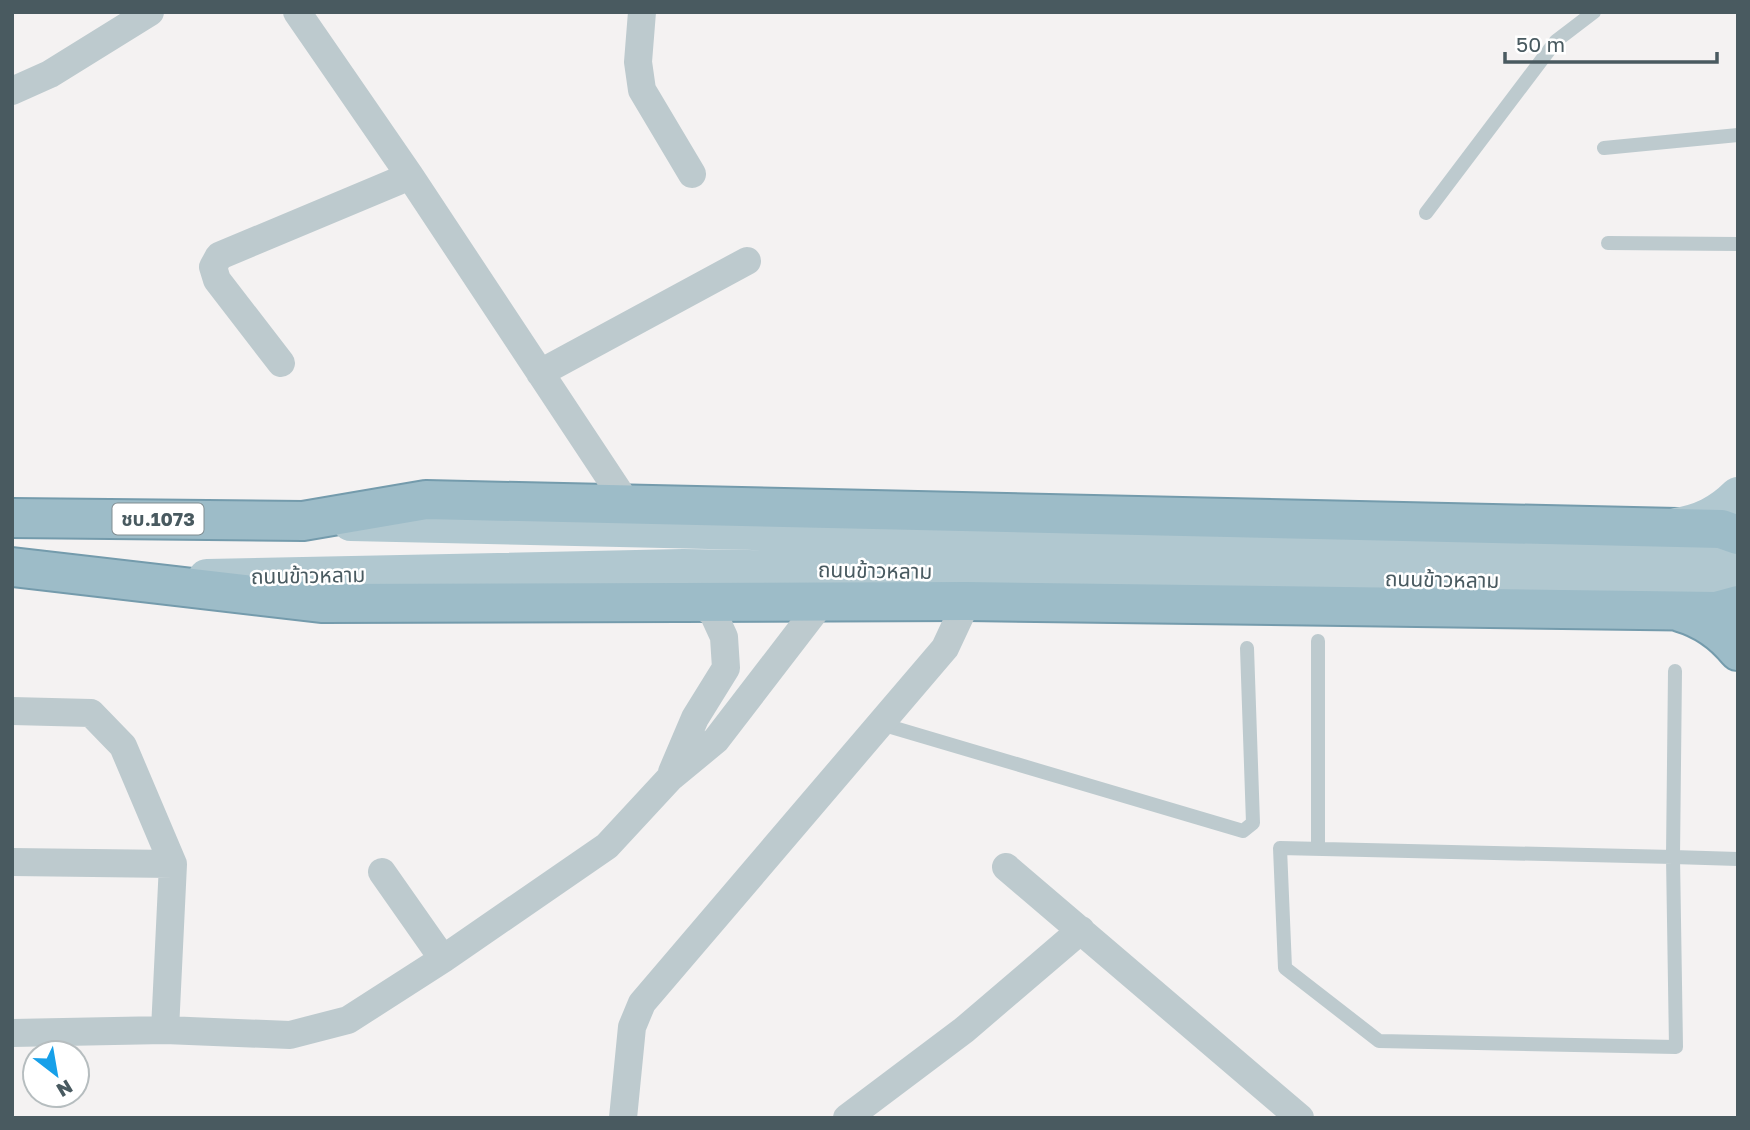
<svg xmlns="http://www.w3.org/2000/svg" width="1750" height="1130" viewBox="0 0 1750 1130" font-family="'Golos Text','Noto Sans Thai',sans-serif">
<rect width="100%" height="100%" fill="#f4f2f2"/>
<g fill="none" stroke-linecap="round" stroke-linejoin="round">
<g stroke="#749bac" stroke-width="42">
<path id="trunk" d="M12 518 303 521 426 500 1721 529 1738 535
M12 567 321 603 967 601 1716 611 1738 605
M1680 612C1704 619 1722 631 1738 651"/>
</g>
<path stroke="#bdcace" stroke-width="14" d="M1604 148 1738 135
M1426 213 1556 41 1594 12
M1608 243 1738 244
M1675 671 1673 857 1676 1047 1379 1041 1285 968 1280 848 1673 857 1738 859
M881 724 1243 831 1253 823 1247 648
M1318 849V641"/>
<path stroke="#bdcace" stroke-width="28" d="M297 12 410 176 629 507
M642 12 638 62 642 90 692 174
M12 91 50 74 150 12
M281 363 217 280 213 267 219 256 410 176
M540 373 747 261
M12 711 91 713 123 746 173 864 165 1030
M672 772 695 718 726 668 724 637 713 613 699 603
M12 862 173 864
M1006 867 1300 1118
M382 872 443 959
M12 1033 165 1030 290 1035 348 1020 443 959 607 846 670 778 716 740 822 602
M623 1118 632 1027 642 1003 945 648 967 601
M847 1118 964 1030 1081 930"/>
<path stroke="#b1c8d0" stroke-width="38" d="M351 522 1738 553
M1676 527C1701 523 1720 514 1738 496
M207 578 683 568 1738 585"/>
<use href="#trunk" stroke="#9dbcc8" stroke-width="38"/>
</g>
<g text-anchor="middle" stroke-width="5" stroke-linejoin="round" paint-order="stroke">
<rect fill="#fff" stroke="#808c90" stroke-width="2" x="112.5" y="503.5" width="91" height="31" rx="5"/>
<g font-size="19" font-weight="bold" fill="#495a60">
<text x="158" y="526">ชบ.1073</text>
</g>
<g font-size="21" fill="#495a60" stroke="#fff">
<text transform="translate(875 571) rotate(1)" y="7">ถนนข้าวหลาม</text>
<text transform="translate(308 576) rotate(-1)" y="7">ถนนข้าวหลาม</text>
<text transform="translate(1442 580) rotate(1)" y="7">ถนนข้าวหลาม</text>
</g>
</g>
<rect width="1750" height="1130" fill="none" stroke="#495a60" stroke-width="28"/>
<g transform="translate(56 1074) rotate(149)"><circle r="33" fill="#ffffff" stroke="#b6bdbf" stroke-width="2"/>
<path d="M0-5L12 26L0 18L-12 26Z" fill="#17a0e9"/>
<text y="-10" font-size="19" font-weight="bold" text-anchor="middle" fill="#495a60">N</text>
</g>
<path d="M1505 52v10h212v-10" fill="none" stroke="#495a60" stroke-width="3.5"/>
<text x="1516" y="52" font-size="21" fill="#495a60" stroke="#ffffff" stroke-width="5" paint-order="stroke">50 m</text>
</svg>
